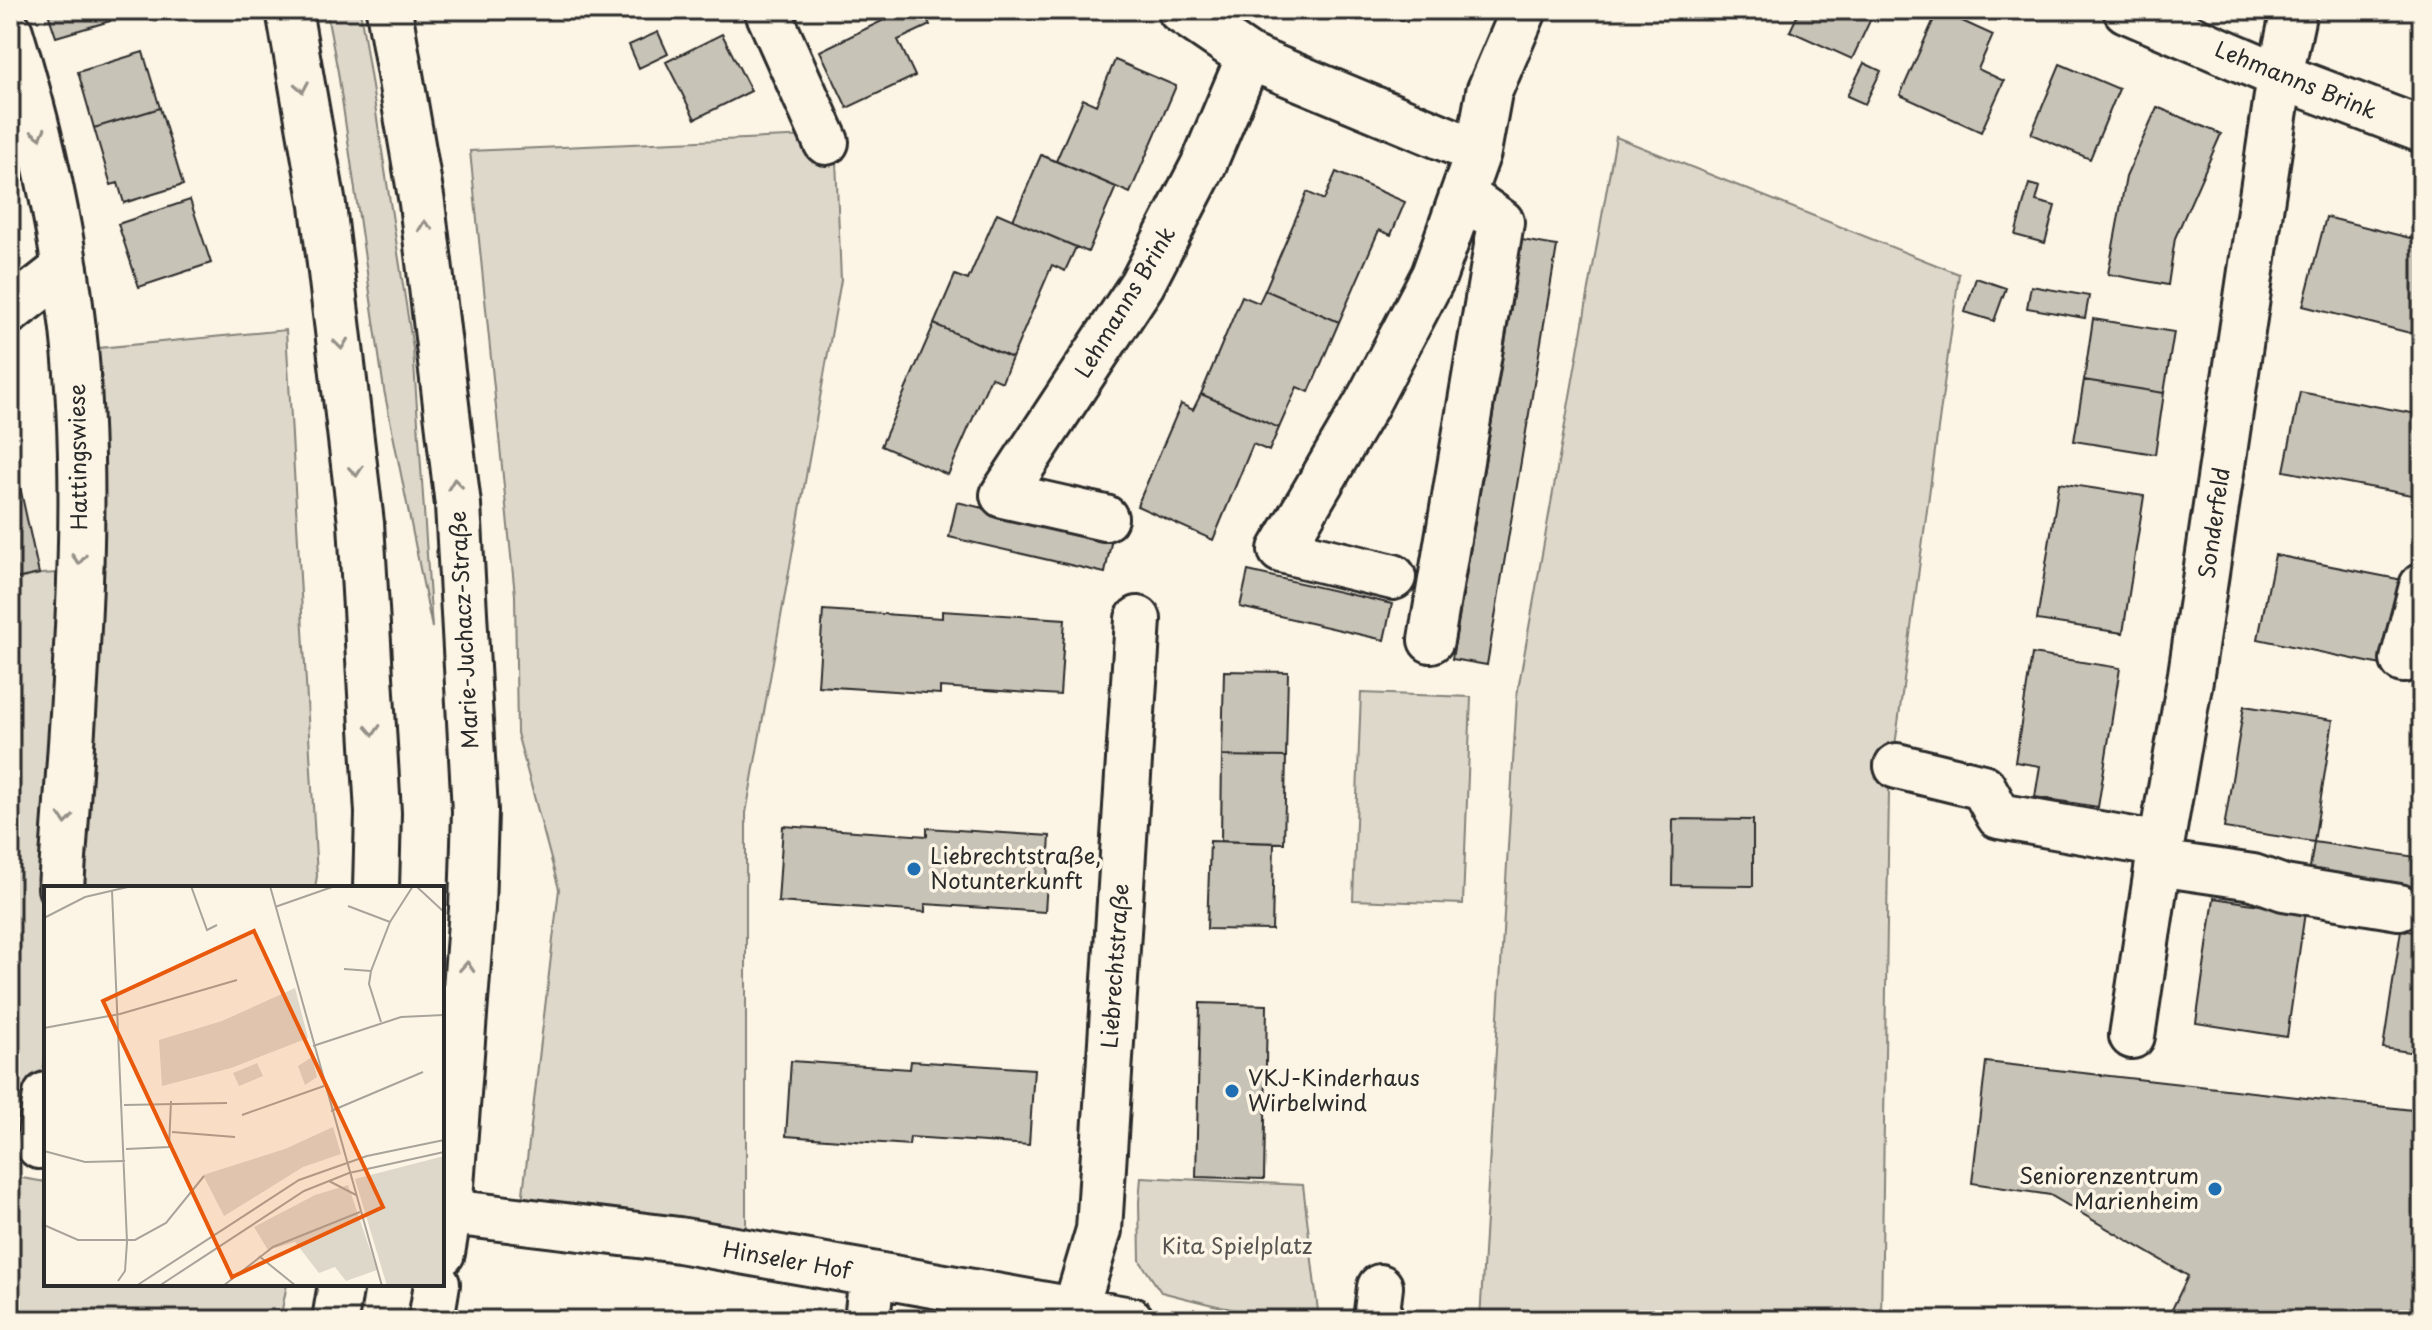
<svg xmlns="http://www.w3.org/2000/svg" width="2432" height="1330" viewBox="0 0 2432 1330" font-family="'Playpen Sans',sans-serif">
<rect width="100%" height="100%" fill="#fcf5e5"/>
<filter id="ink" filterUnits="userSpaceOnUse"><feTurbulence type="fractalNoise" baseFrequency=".0125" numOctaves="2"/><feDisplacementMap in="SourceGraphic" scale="16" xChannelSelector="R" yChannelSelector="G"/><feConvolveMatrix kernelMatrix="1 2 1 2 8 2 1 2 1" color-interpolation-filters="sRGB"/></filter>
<g filter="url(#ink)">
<path fill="#ded8ca" stroke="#84827a" stroke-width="2" d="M326 10H360L413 349 432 628 384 390 338 72Z
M835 135 841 280 746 813V1236L522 1202 559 889 517 733 515 595 470 151Z
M1616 137 1959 274 1889 790 1881 1320H1480L1517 695Z
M286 330 317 876 315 888H67L78 350Z
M75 572 46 888V1047L36 1133 10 1129V581L41 574Z
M1361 693 1471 697 1463 904 1353 900Z
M10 1176 46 1182V1284H287L280 1320H10Z
M1141 1177 1303 1185 1319 1320C1266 1320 1212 1305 1161 1292L1140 1261 1139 1202Z"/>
<path fill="#c8c3b7" stroke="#2b2b2b" stroke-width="2" d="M47 10H106L110 21 56 37Z
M879 10H923L930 25 898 40 915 76 847 108 820 51 884 20Z
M1344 10H1371L1367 19Z
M1379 10H1411L1407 22Z
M1800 10H1875L1852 59 1790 31Z
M1938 10 1993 35 1978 69 2004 81 1981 132 1900 95Z
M658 32 668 54 639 68 629 45Z
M722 34 751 91 695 119 666 62Z
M143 52 160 108 94 128 78 72Z
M1115 60 1176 86 1130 193 1056 161 1083 99 1096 105Z
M1864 63 1881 71 1865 104 1847 96Z
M2060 64 2119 89 2090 159 2031 134Z
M2157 107 2221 134 2175 238 2168 285 2108 274 2126 177Z
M160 108 183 185 124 203 118 183 111 185 94 128Z
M1041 155 1116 187 1088 252 1013 220Z
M1336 172 1405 202 1391 235 1379 230 1339 322 1265 290 1307 192 1324 200Z
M2029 184 2040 187 2036 201 2055 206 2045 243 2015 235Z
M190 200 211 263 139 287 118 224Z
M997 213 1076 247 1065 271 1052 265 1012 358 934 324 955 275 968 280Z
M2326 217 2422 241V336L2303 306Z
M1522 240 1557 246 1487 665 1452 659Z
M1976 278 2006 288 1994 321 1965 312Z
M2031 286 2089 296 2085 318 2027 308Z
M1265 290 1339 322 1309 392 1297 387 1279 428 1201 394 1242 296 1259 303Z
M2093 319 2174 332 2164 393 2084 380Z
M934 324 1012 358 1002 382 991 377 948 475 881 446Z
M2084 380 2164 393 2155 454 2074 441Z
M2300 392 2422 415V497L2284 471Z
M1201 394 1279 428 1269 451 1253 444 1213 540 1137 506 1181 404 1193 410Z
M10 441 39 574 10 580Z
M2059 483 2144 496 2123 633 2037 620Z
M957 502 1112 538 1105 573 949 537Z
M2275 555 2408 581 2391 667 2258 639Z
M1248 571 1392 604 1384 640 1240 607Z
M823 610 942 618V611L1065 619 1060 695 940 687V694L818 686Z
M2032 654 2120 668 2098 807 2035 797 2040 766 2015 762Z
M1224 671 1288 672 1286 757 1222 756Z
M2244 706 2333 720 2314 842 2224 828Z
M1222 756 1286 757 1284 843 1221 841Z
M1673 819 1753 820V886L1672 885Z
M2422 821V858L2416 857Z
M783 826 927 836V828L1050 836 1045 912 925 904V912L778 902Z
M1210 841 1274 843 1272 930 1207 929Z
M2314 842 2416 857 2412 889 2309 874Z
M2214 898 2305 912 2287 1037 2196 1023Z
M2401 930 2422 933V1054L2383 1048Z
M1200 1003 1267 1005 1264 1179 1196 1177Z
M791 1061 910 1069 911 1061 1034 1069 1029 1145 910 1137 909 1145 786 1136Z
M1986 1062 2421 1111 2418 1183 2422 1195V1320H2167L2188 1276 2050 1195 1972 1183Z"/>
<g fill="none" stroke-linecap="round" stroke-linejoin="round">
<g stroke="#2b2b2b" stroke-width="50">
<path id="minor" d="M767 10 826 142
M1180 10 1249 57 1478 152
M2126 10 2280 76 2422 130
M10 32C40 129 62 229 73 329 93 510 73 706 61 888
M10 311 65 268
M1105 518 1003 495 1142 284 1203 166 1249 57
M1393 577 1281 550 1366 405 1434 275 1478 152 1489 92 1524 10
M1431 640 1501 222 1463 195
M2403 660 2422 586
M1897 766 1983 787 1999 816 2161 845
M2158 863 2253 877 2284 888 2399 907
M2132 1036 2158 863 2191 674 2280 76 2294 10
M39 1146 46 1095
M442 1211 679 1240 1131 1320
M1075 1310 1099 1230 1138 619
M867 1320 872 1275
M1376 1320 1380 1287"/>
</g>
<g stroke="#2b2b2b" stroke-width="50">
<path id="major" d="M289 10 323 205 361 523 378 813 376 888
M389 10 422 203 458 505 475 811 472 909 449 1212 442 1253
M335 1320 341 1284
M431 1320 437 1284"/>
</g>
<use href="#minor" stroke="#fcf5e5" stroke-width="44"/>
<use href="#major" stroke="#fcf5e5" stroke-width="44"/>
</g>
<defs><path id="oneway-chevron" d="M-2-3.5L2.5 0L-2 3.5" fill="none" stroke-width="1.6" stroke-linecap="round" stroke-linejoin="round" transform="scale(2)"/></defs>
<g stroke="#949088">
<use href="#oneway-chevron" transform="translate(302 87) rotate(80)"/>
<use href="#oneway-chevron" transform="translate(39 134) rotate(76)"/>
<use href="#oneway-chevron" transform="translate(425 226) rotate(-97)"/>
<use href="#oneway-chevron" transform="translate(341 344) rotate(83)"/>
<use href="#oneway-chevron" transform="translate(356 471) rotate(84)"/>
<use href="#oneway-chevron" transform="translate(455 484) rotate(-97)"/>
<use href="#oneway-chevron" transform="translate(79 559) rotate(92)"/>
<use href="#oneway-chevron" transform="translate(373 730) rotate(87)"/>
<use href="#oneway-chevron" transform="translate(66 819) rotate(94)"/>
<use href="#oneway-chevron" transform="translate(467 967) rotate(-86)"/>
</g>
</g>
<g fill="#1f6fb2" stroke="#fcf5e5" stroke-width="3">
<circle cx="914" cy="869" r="8"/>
<circle cx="1232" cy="1091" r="8"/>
<circle cx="2215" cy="1189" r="8"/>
</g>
<g text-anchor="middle" stroke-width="7" stroke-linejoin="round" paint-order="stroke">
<g font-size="22" fill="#2b2b2b" stroke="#fcf5e5">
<text transform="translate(2296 80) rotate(22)" y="8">Lehmanns Brink</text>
<text transform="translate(1125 302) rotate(-59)" y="8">Lehmanns Brink</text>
<text transform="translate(78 457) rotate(-91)" y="8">Hattingswiese</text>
<text transform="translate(2214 523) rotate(-82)" y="8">Sonderfeld</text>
<text transform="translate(464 630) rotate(-93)" y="8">Marie-Juchacz-Straße</text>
<text transform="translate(1115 966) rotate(-86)" y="8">Liebrechtstraße</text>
<text transform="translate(787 1260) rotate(10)" y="8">Hinseler Hof</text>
</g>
<g font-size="22" fill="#2b2b2b" stroke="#fcf5e5" text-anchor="start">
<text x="930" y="864">Liebrechtstraße,<tspan x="930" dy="25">Notunterkunft</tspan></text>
<text x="1248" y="1086">VKJ-Kinderhaus<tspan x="1248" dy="25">Wirbelwind</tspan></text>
<text x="2199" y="1184" text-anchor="end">Seniorenzentrum<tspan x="2199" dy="25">Marienheim</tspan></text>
</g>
<g font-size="22" fill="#585653" stroke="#fcf5e5">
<text x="1237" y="1254">Kita Spielplatz</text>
</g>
</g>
<g transform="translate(44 886)">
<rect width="400" height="400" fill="#fcf5e5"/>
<path d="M251 102 264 152 187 182 118 200 115 154 178 135ZM268 171 273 191 261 199 254 180ZM213 177 219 190 195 200 189 187ZM289 241 297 268 259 281 180 330 159 289 241 263ZM400 270V400H343L311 293ZM304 299 333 384 302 395 291 381 275 387 251 356 224 364 210 341 271 309Z" fill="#ded8ca"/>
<path fill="none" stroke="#a8a49b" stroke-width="2" d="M147 0 163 44 173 39M226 0 338 400M372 0 400 26M68 5 83 356 81 385 74 395M304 20 346 36M231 21 291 0M0 32 41 11 88 0M300 83 327 85M337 136 325 98 327 85 346 36 369 0M0 142 76 128 193 94M269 160 357 131 400 129M80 219 183 217M287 225 379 186M198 229 280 200M128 246 191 251M82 263 125 261 127 215M0 265 41 276 81 275M285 295 312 309M0 339 34 354H91L122 337 160 290M215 370 252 400M92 400 255 294 323 270 400 254M115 400 260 305 305 287 400 266M179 400 229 361 316 326"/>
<path fill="#e8590c" fill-opacity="0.15" stroke="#e8590c" stroke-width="4" d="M210 45 339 321 188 391 59 115Z"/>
<rect width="400" height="400" fill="none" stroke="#2b2b2b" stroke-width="4"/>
</g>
<rect width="2432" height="1330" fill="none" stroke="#fcf5e5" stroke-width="40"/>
<rect x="20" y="20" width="2392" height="1290" fill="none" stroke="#2b2b2b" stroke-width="3" filter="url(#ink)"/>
</svg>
